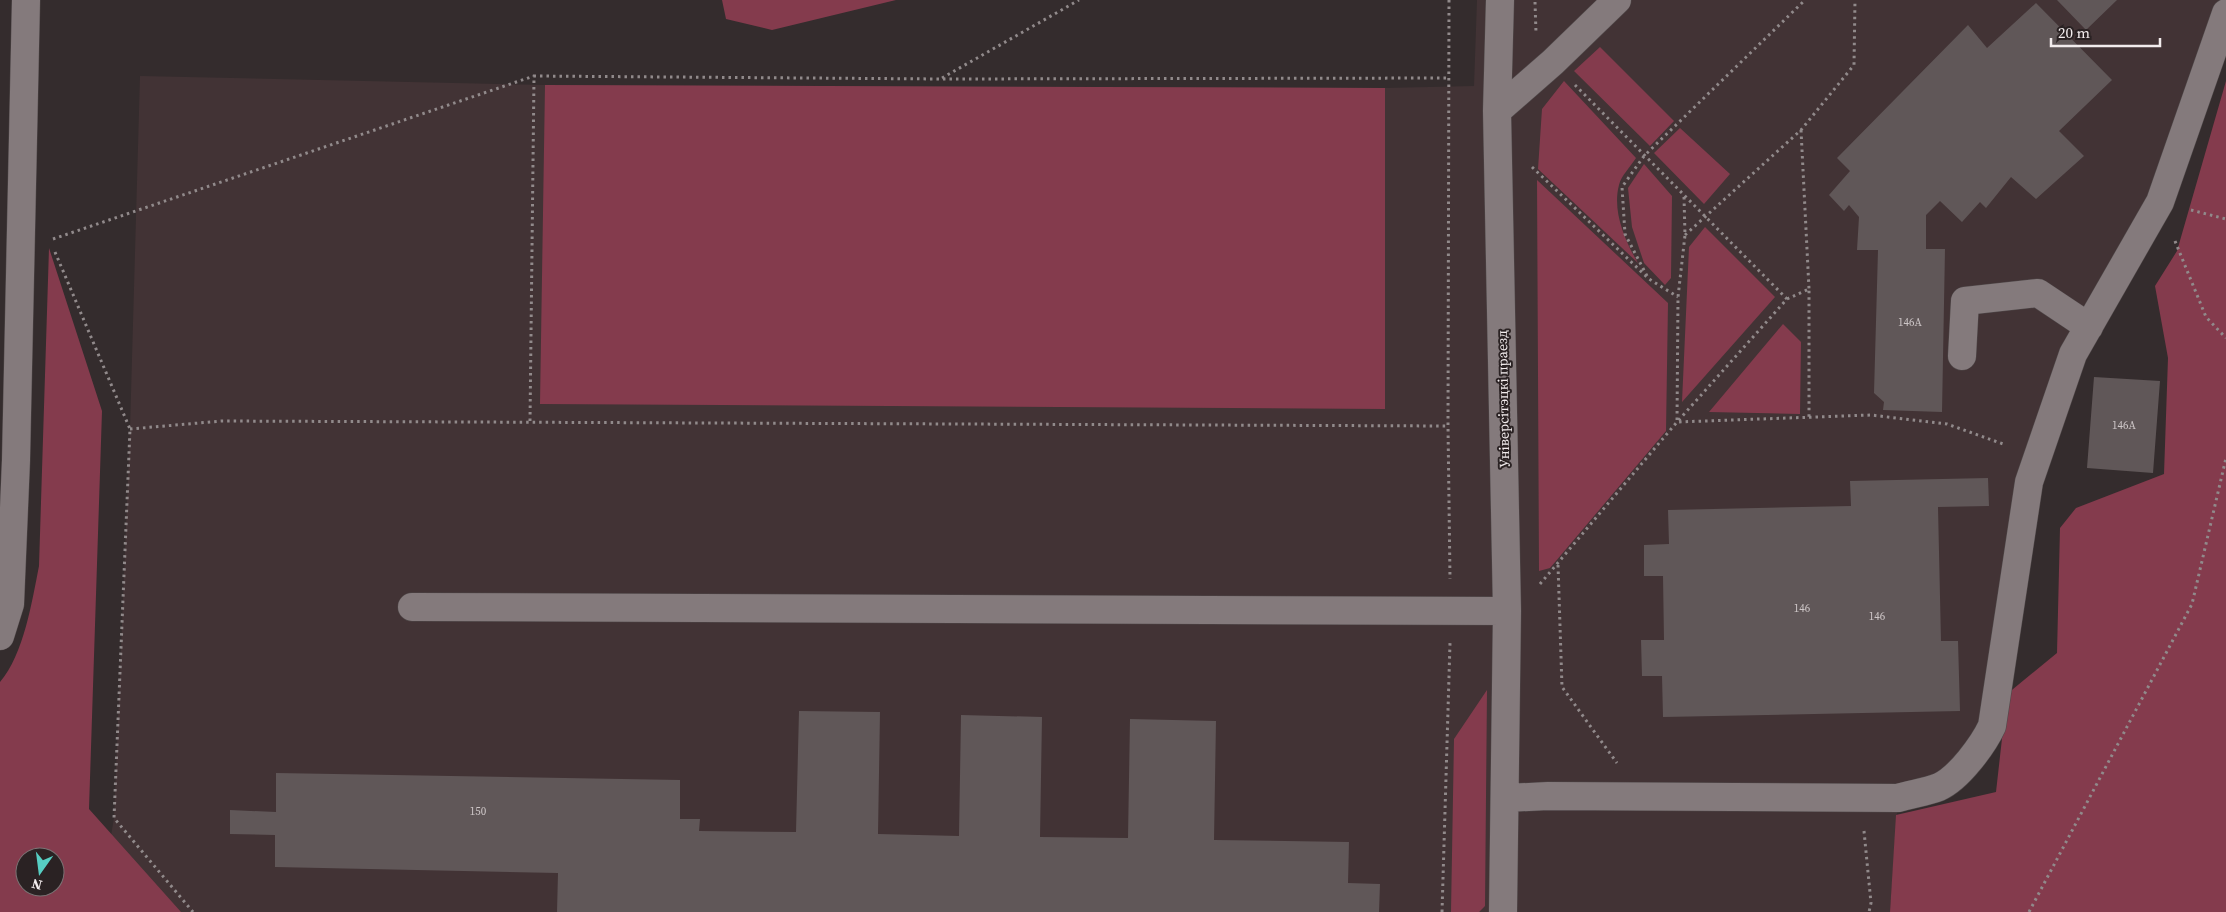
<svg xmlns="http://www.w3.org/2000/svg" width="2226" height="912" viewBox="0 0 2226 912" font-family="'Source Serif 4',serif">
<rect width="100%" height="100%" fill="#342c2d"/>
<path fill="#423335" d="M1477 0H2226L2160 202 2089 327 2029 482 1992 726 1940 787 1898 798 1890 912H98L114 818 130 429 140 76 545 85 1385 88 1474 86Z"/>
<path fill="#843b4d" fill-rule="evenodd" d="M722 0H896L772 30 726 19Z
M1600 47 1674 121 1650 146 1574 71Z
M1564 81 1636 158C1631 166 1621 176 1619 185 1612 211 1625 241 1638 263L1538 169 1542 109Z
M2226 81V912H1890L1896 815 1996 792 2007 694 2057 653 2060 528 2076 508 2164 474 2168 358 2155 286 2177 251Z
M545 85 1385 88V409L540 404Z
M1680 128 1730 174 1704 204 1654 153Z
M1644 164 1672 196 1671 278 1665 285 1644 263 1632 227 1628 188Z
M1537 180 1668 303 1666 431 1550 568 1539 571Z
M1705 227 1775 297 1682 402 1689 247Z
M49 248 102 411 89 809 181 912H0V682C24 654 32 601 39 566ZM25 857H55V887H25Z
M1783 324 1801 342 1800 414 1709 412Z
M1487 690 1485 906 1479 912H1451L1454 739Z"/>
<path fill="#605758" d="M2057 0H2117L2086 30Z
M2036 3 2112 80 2059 131 2084 156 2036 199 2011 177 1986 208 1980 202 1962 222 1940 201 1926 215V249H1945L1942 412 1883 410 1884 402 1874 393 1878 250H1857L1859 217 1849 205 1844 211 1829 195 1850 171 1837 158 1968 25 1987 48Z
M2094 377 2160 381 2153 473 2087 468Z
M1988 478 1989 506 1938 507 1941 641H1958L1960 711 1663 717 1662 676H1642L1641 640H1664L1663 576H1644V545L1669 544 1668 510 1851 506 1850 481Z
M799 711 880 712 878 834 959 836 961 715 1042 717 1040 837 1128 838 1130 719 1216 721 1214 840 1349 842 1348 883 1380 884 1379 912H557L558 873 275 867V835L230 834V810L276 812V773L680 780V819H700L699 831 796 832Z"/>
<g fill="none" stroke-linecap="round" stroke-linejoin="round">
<g stroke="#4f4849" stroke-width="29">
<path id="minor" d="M1500 0 1497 111 1507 611 1503 912
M1497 111 1553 62 1617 0
M1962 356 1965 301 2038 293 2089 327
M412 607 1507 611
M0 636 10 604 16 460 26 0
M1506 798 1548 796 1898 798C1911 794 1927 792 1939 787 1959 778 1983 745 1992 726L2029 482 2073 354 2160 202 2226 13"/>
</g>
<path stroke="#918a8b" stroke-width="3" stroke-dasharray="2.5 4" stroke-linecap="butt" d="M1449 0 1448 426 1450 579
M1535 2 1536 33
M942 78 1079 0
M1801 130 1809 289
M1532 167 1649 279 1678 297
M1684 197 1685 235 1678 297 1677 422 1871 415 1947 424 2006 445
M2191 210 2226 219
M1685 235 1801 130 1854 65 1855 0
M53 239 534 76
M2175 241 2206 317 2226 338
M55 252 130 429 114 818 193 912
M1647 276 1625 234 1622 187 1644 156 1805 0
M1787 299 1809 289V417
M530 421 534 76 941 79 1450 78
M130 429 222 421 1448 426
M1558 565 1562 687 1617 763
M1540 584 1677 422 1787 299 1575 85
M1864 831 1871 903 1869 912
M1442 912 1450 643
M2029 912 2192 604 2226 458"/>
<use href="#minor" stroke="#847a7c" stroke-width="28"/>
</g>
<g text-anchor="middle" stroke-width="4" stroke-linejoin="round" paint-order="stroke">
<g font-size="11" fill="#cec7c8">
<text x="1910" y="326">146А</text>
<text x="2124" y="429">146А</text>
<text x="1802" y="612">146</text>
<text x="1877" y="620">146</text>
<text x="478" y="815">150</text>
</g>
<g font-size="14" fill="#f2eced" stroke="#2a2223">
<text transform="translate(1503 399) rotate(-91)" y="5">Універсітэцкі праезд</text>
</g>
</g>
<g transform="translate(40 872) rotate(194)"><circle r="24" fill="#2a2223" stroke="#7a7374"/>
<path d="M0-4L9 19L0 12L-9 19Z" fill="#56cec3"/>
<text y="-8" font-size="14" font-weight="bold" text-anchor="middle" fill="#f2eced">N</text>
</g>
<path d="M2051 38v8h109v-8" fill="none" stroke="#f2eced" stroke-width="2.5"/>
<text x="2058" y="38" font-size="15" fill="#f2eced" stroke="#2a2223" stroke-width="4" paint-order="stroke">20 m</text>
</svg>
